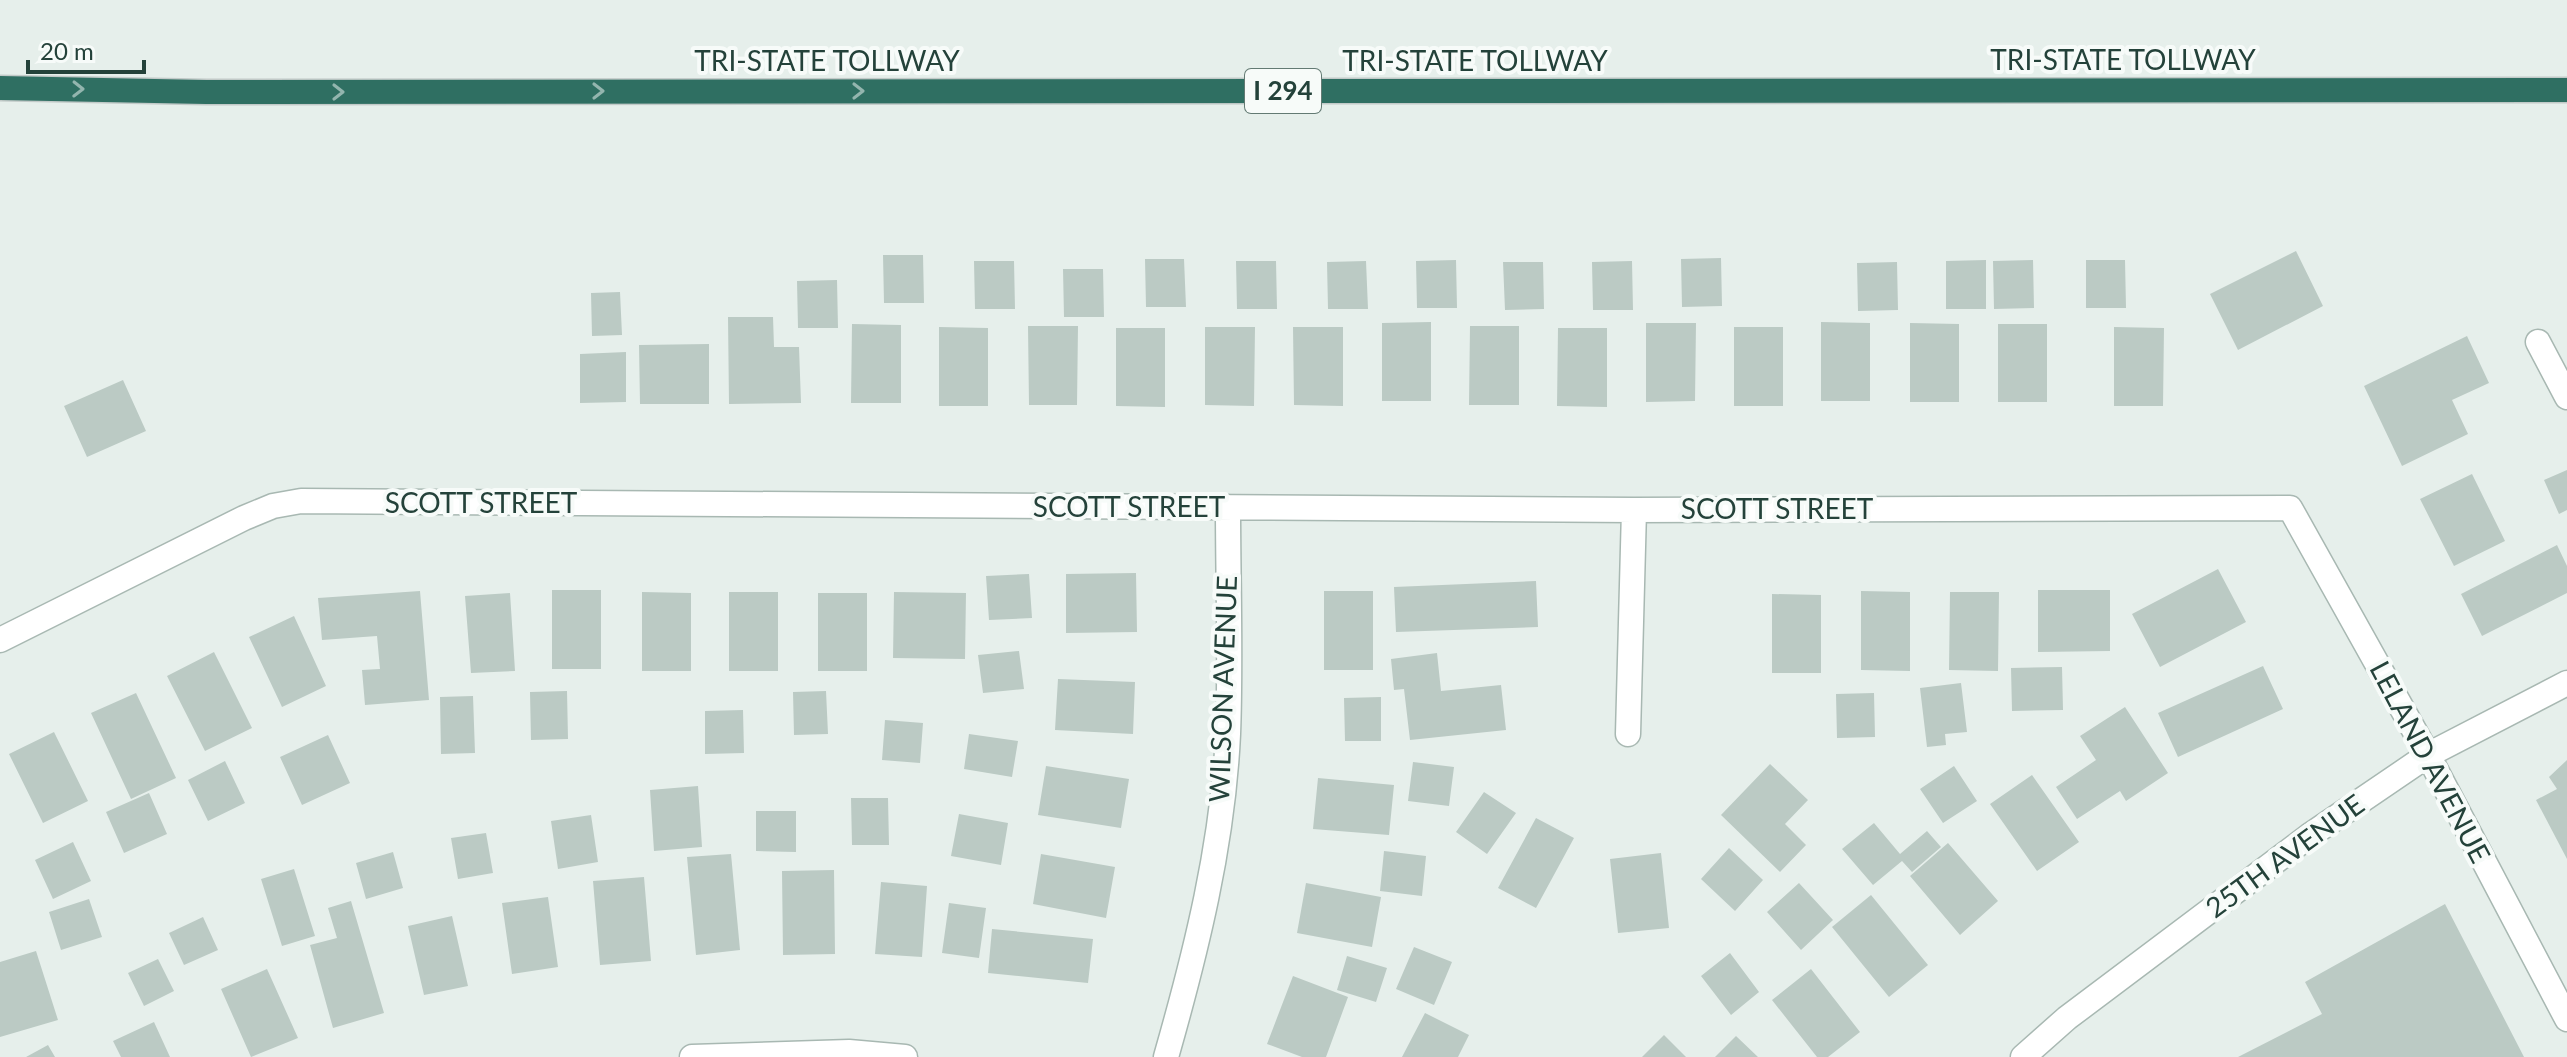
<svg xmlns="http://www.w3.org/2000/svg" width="2567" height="1057" viewBox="0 0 2567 1057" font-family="Lato,sans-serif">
<rect width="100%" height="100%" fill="#e6efeb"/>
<path fill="#bbcac4" d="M2296 251 2323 306 2238 350 2210 294Z
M883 255H923L924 303H884Z
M1721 258 1722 306 1682 307 1681 259Z
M1145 259H1184L1186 307H1146Z
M1456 260 1457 308H1417L1416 261Z
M1986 260V309H1946V261Z
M2033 260 2034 308 1994 309 1993 261Z
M2086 260H2125L2126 308H2086Z
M974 261H1014L1015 309H975Z
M1236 261H1276L1277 309H1237Z
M1366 261 1368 309H1328L1327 262Z
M1632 261 1633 310H1593L1592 262Z
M1503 262H1543L1544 309 1505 310Z
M1897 262 1898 310 1858 311 1857 263Z
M1063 269H1103L1104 317H1064Z
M837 280 838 328H798L797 281Z
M620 292 622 335 592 336 591 293Z
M728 317H773L774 347H799L801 403 729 404Z
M1431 322V401H1382V323Z
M1821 322 1870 323V401H1821Z
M1646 323H1696L1695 401 1646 402Z
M1910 323 1959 324V402H1910Z
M852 324 901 325V403H851Z
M1998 324H2047V402H1998Z
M1028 326H1078L1077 405H1029Z
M1470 326H1519V405H1469Z
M939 327 988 328V406H939Z
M1205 327H1255L1254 406 1205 405Z
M1293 327H1343V406L1294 405Z
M1734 327H1783V406H1734Z
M2114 327 2164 328 2163 406H2114Z
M1116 328H1165V407L1116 406Z
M1558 328H1607V407L1557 406Z
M2467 336 2489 383 2452 400 2468 434 2402 466 2364 386Z
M709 344V404H640L639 345Z
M626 352V402L580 403V354Z
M123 380 146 431 87 457 64 406Z
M2567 470V510L2559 514 2544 480Z
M2472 474 2505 541 2454 566 2420 499Z
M2557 545 2567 566V593L2482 636 2461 594Z
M2218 569 2246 622 2160 667 2132 614Z
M1136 573 1137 632 1066 633V574Z
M1029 574 1032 618 989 620 986 576Z
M1536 581 1538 627 1396 632 1394 587Z
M552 590H601V669H552Z
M2038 590H2110V651L2038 652Z
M420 591 429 700 365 705 362 670 380 669 377 636 322 640 318 598Z
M1324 591H1373V670H1324Z
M1861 591 1910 592V671L1861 670Z
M642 592 691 593V671H642Z
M729 592H778V671H729Z
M894 592 966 593 965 659 893 658Z
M1950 592H1999L1998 671 1949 670Z
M510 593 515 671 471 673 465 596Z
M818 593H867V671H818Z
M1772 594 1821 595V673H1772Z
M294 616 326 686 282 707 249 637Z
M1019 651 1024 689 983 693 978 655Z
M214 652 252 728 205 751 167 676Z
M1437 653 1441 691 1501 685 1506 730 1410 740 1404 689 1394 690 1391 659Z
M2263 666 2283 709 2178 757 2158 713Z
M2062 667 2063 710 2012 711 2011 668Z
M1058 679 1135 682 1133 734 1055 730Z
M1961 683 1967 732 1945 734 1946 745 1927 747 1920 688Z
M567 691 568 739 531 740 530 692Z
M826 691 828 734 794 735 793 692Z
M136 693 176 778 131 799 91 713Z
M1874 693 1875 737 1837 738 1836 694Z
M473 696 475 753 441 754 440 697Z
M1381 697V741H1345L1344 698Z
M2125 707 2168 773 2126 801 2120 791 2077 819 2056 787 2096 760 2080 736Z
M743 710 744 753 705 754V711Z
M885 720 923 723 920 763 882 760Z
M54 732 88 801 43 823 9 754Z
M969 734 1018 741 1012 777 964 769Z
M328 735 350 783 302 805 280 757Z
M2567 760V859L2536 800 2557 789 2549 777Z
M225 761 245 803 208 821 188 780Z
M1413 762 1454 767 1449 806 1408 801Z
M1770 764 1808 800 1785 824 1806 845 1780 872 1721 815Z
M1046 766 1129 779 1121 828 1038 815Z
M1954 766 1977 801 1943 823 1920 789Z
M2032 775 2079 842 2037 871 1990 804Z
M1318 778 1394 785 1389 835 1313 829Z
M698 786 702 847 654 851 650 790Z
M1484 792 1516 813 1487 854 1456 832Z
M149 793 167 834 124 853 106 812Z
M851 798H888L889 845H852Z
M756 811H796V852L756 851Z
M959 814 1008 823 1001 865 951 856Z
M591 815 598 862 558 869 551 821Z
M1536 818 1574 838 1536 908 1498 888Z
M1874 823 1900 854 1927 831 1941 847 1912 872 1902 861 1873 885 1842 849Z
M486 833 493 873 458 879 451 838Z
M73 842 91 881 53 899 35 860Z
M1948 843 1998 901 1960 935 1910 876Z
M1729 848 1763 880 1735 911 1701 879Z
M1384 851 1426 856 1422 896 1380 891Z
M393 852 403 888 366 899 356 863Z
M1661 853 1669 928 1618 933 1610 859Z
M731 854 740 950 696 955 687 857Z
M1041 854 1115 867 1106 918 1033 904Z
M294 869 315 936 282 946 261 879Z
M834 870 835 954 783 955 782 871Z
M644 877 651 961 600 965 593 881Z
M881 882 927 886 922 957 875 954Z
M1306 883 1381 897 1372 947 1297 933Z
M1799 883 1833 920 1801 950 1767 912Z
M1871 895 1928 965 1889 997 1832 927Z
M548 897 558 967 512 974 502 903Z
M89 899 102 937 61 950 49 912Z
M351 901 384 1013 333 1028 310 945 337 938 328 908Z
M949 903 986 908 979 958 942 953Z
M2445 904 2524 1057H2238L2322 1014 2305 982Z
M452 916 468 986 424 995 408 926Z
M203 917 218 950 184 965 169 933Z
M992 929 1093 939 1088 983 988 973Z
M1414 947 1452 962 1434 1005 1396 989Z
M36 951 58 1020 0 1037V962Z
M1730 953 1759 992 1731 1015 1701 976Z
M1347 956 1387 968 1376 1002 1337 990Z
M158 959 174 991 144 1006 128 973Z
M267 969 298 1038 251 1057 221 989Z
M1811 969 1860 1032 1828 1057H1817L1772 1000Z
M1293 976 1348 997 1326 1057H1302L1267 1044Z
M1425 1013 1469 1035 1458 1057H1402Z
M154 1022 170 1057H121L113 1041Z
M1664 1035 1686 1057H1642Z
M1736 1036 1758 1057H1715Z
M48 1045 55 1057H26Z"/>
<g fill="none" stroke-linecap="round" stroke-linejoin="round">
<g stroke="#a8b8b2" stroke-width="27">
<path id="minor" d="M2538 342 2567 397
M0 640 244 518 273 506 301 501 1634 510 2290 508 2428 755 2567 1019
M1628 734 1634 510
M692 1057 849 1052 905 1057
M1166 1057C1196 952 1223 844 1228 734 1231 658 1228 583 1228 507
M2023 1057 2067 1018 2309 836 2428 755 2567 683"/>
</g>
<g stroke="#c2cac8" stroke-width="27">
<path id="highway" d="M0 88 206 92 2567 90"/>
</g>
<use href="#minor" stroke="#fff" stroke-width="24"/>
<use href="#highway" stroke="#2f6f62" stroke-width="24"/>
</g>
<defs><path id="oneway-chevron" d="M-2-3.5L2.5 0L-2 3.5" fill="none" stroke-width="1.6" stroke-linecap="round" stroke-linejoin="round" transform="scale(2)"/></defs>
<g stroke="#93b5ae">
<use href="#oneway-chevron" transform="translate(78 89) rotate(1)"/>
<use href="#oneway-chevron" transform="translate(598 91)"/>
<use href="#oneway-chevron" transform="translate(858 91)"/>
<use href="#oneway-chevron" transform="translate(338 92)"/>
</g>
<g text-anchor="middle" stroke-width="8" stroke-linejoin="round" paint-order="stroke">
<rect fill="#f7fbf9" stroke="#637a73" stroke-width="2" x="1245" y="69" width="76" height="44" rx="6"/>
<g font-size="26" font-weight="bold" fill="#24423a">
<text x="1283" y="100">I 294</text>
</g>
<g font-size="28" fill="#24423a" stroke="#f7fbf9">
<text x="2123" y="70">TRI-STATE TOLLWAY</text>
<text x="827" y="71">TRI-STATE TOLLWAY</text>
<text x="1475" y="71">TRI-STATE TOLLWAY</text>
<text x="481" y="513">SCOTT STREET</text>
<text x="1129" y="517">SCOTT STREET</text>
<text x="1777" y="519">SCOTT STREET</text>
<text transform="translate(1223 689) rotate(-88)" y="10">WILSON AVENUE</text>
<text transform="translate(2430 762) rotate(62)" y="10">LELAND AVENUE</text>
<text transform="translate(2285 856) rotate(-36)" y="10">25TH AVENUE</text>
</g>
</g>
<path d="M28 60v12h116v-12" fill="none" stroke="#24423a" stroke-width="4"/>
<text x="40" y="60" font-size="24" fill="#24423a" stroke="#f7fbf9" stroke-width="6" paint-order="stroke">20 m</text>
</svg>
